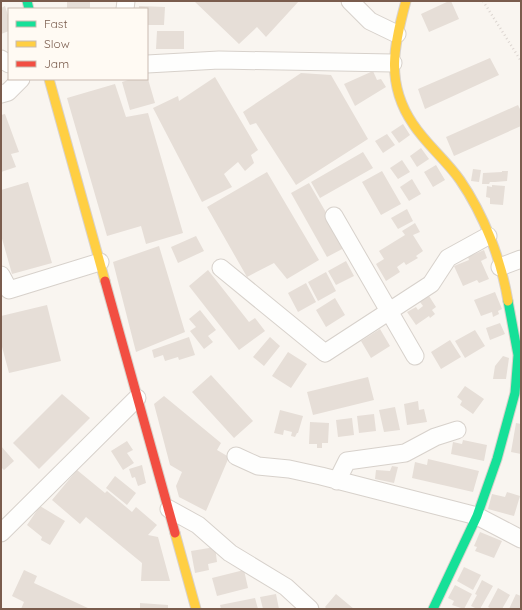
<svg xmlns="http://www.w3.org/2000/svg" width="522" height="610" viewBox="0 0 522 610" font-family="Quicksand,sans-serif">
<rect width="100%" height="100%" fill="#f9f5f0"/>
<path fill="#e6ded7" d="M67 1H90V9H67Z
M194 1H299L266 37 257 27 239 44Z
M449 1H451L459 19 429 32 421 14Z
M5 6 9 18V31L1 34V8Z
M139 6 165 7 164 25H147V9H139Z
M157 31H184V49H156Z
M490 58 499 75 425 109 418 89Z
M373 71 377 80 381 79 386 87 355 106 344 84Z
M301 73 331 75 368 139 296 185 256 123 250 125 243 112Z
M215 77 258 150 251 155 254 163 245 171 238 162 224 174 232 187 202 202 153 108 178 96 179 101Z
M131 79H148L155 103 130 110 122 82Z
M115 84 126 117 148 113 183 233 146 244 141 226 107 236 67 98Z
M518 105 521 111V126L454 156 446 137Z
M5 114 19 152 11 154 16 167 1 172V115Z
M403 124 410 135 399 143 391 132Z
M387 134 395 145 383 153 375 141Z
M421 148 429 159 417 167 410 156Z
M363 152 373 168 320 198 311 182Z
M402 160 410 172 398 179 390 168Z
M436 165 445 180 433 187 424 172Z
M473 169 481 170 479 182 471 181Z
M382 171 401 204 381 215 362 182Z
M502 171H508L507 181 495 182H490L489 184H482L483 173 502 172Z
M267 172 319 260 287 279 274 263 247 277 207 207Z
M412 179 421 194 409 201 400 187Z
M28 182 52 263 12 274 1 235V190Z
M309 183 346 247 327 257 291 193Z
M492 185 505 186 503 205 490 204V198L486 197 487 186 492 187Z
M407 209 413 221 398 229 391 218Z
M415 223 420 232 413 235 423 251 416 256 418 258 406 265 404 262 397 267 400 272 386 281 376 264 384 259 379 251 405 235 402 231Z
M196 236 204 251 178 263 171 247Z
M159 246 185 332 136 352 113 262Z
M484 250 487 258 481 261 489 279 479 283 477 280 463 286 454 266 469 260 468 257Z
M346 261 354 276 336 285 328 271Z
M208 270 249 322 255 318 265 331 239 350 189 286Z
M326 272 336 291 318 301 308 282Z
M306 283 316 302 298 312 288 293Z
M495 292 502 309 498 311 499 314 493 317 492 312 481 316 474 300Z
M429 296 436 307 432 310 435 314 430 318 429 316 416 325 407 312 416 307 418 310 423 306 420 302Z
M335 298 345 315 326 327 316 310Z
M47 305 61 361 9 373 1 343V316Z
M200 310 216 330 208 336 213 342 204 349 190 331 196 327 189 319Z
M500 323 505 334 490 340 486 328Z
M380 329 390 346 371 358 361 341Z
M475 330 485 346 465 358 455 341Z
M189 337 195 355 179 360 178 357 165 361 163 355 154 358 152 350Z
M270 337 280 346 264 366 253 357Z
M450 340 461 357 441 369 431 352Z
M288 352 307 364 291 388 272 376Z
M503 356 509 358 506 379H493L495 366Z
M211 375 253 421 234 438 192 392Z
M368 377 374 400 313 415 307 392Z
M465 386 484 399 473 414 460 405 462 401 457 397Z
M62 394 90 418 39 469 13 443Z
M164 396 221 443 217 450 229 457 206 511 179 497 176 486 182 472 170 465 154 404Z
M418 401 419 410 424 409 427 422 407 425 404 404Z
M395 407 400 430 384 432 379 410Z
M280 410 303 416 298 433H297L295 437 291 436 292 432 284 430 283 435 274 433Z
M374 414 376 431 359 433 357 416Z
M352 418 354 435 338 437 336 420Z
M310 422 329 423 328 443H322V448H317V444H309Z
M516 423 521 424V454L511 452Z
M463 440 487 445 484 461 451 454 453 442 462 444Z
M127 441 133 450 127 453 134 463 123 470 111 451Z
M1 446 14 461 4 470 1 467Z
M428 459 479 471 473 492 412 478 415 462 427 465Z
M142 465 146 483 138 486 135 477 132 478 129 469Z
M392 466 398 467 394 483 375 479 376 470 390 471Z
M77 470 105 493 107 491 132 512 136 507 157 525 148 535 158 537 170 581H141L142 563 86 517 80 524 52 500Z
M115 476 136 493 127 505 106 488Z
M507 492 520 496 514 516 488 509 492 494 505 497Z
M40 506 65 521 50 545 41 540 42 537 27 525Z
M480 532 502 541 494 558 475 551 477 547 474 546Z
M215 547 217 562 208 564 209 570 195 573 191 551Z
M464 567 481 575 473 590 457 581Z
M24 570 37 576 34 583 90 609H21L24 602 12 596Z
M244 570 248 588 217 596 212 578Z
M482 580 493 586 480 609H477L471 606 477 595 475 594Z
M455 585 472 594 464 609 452 605 454 601 448 598Z
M498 588 510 595 502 609H492L488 607Z
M276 594 279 609H263L260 597Z
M336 594 354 609H327L325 607Z
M516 594 521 596V609H509Z
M255 598 258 609H221L220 605Z
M140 603 168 605V609H140Z"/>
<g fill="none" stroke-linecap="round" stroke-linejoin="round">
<g stroke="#d7d1cb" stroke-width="19">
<path id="street" d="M350 1 370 21 397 34
M125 9 126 1
M1 59 9 64
M147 64 219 60 393 63
M1 94 8 92 21 79
M334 216 415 356
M500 267 521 259
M221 268 325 353 431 284 448 258 488 236
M1 275 9 290 100 262
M236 456 258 466 289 469 321 476 477 516 521 539
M337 481 347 461 405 453 435 437 457 430
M169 509 198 525 230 553 286 587 310 609
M1 533 137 398"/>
</g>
<g stroke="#d9d2cb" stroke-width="11">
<path id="fast" d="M27 1 29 9
M433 609 477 516 497 459 515 393 518 355 508 301"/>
</g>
<g stroke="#d9d2cb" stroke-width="11">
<path id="slow" d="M406 1C394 45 385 83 413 124 426 144 446 160 460 180 484 215 501 259 508 301
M49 79 105 281
M175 533 196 609"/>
</g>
<g stroke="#d9d2cb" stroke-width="11">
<path id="jam" d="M105 281 175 533"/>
</g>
<path stroke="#dcd5d0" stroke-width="2.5" stroke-dasharray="1 3" stroke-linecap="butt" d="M483 1 521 61"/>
<use href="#street" stroke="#fefefd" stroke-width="17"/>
<use href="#fast" stroke="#16e098" stroke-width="9"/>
<use href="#slow" stroke="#ffcf43" stroke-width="9"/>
<use href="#jam" stroke="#f24e42" stroke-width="9"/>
</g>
<rect width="522" height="610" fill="none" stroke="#7a5c4d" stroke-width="4"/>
<rect x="8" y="8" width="140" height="72" fill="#fffaf3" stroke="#cabbb1"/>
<rect x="16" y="21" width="20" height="6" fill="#16e098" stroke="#cabbb1"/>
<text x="44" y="28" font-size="12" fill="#7a5c4d">Fast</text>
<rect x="16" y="41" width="20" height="6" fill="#ffcf43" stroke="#cabbb1"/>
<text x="44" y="48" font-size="12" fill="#7a5c4d">Slow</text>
<rect x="16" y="61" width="20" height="6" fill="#f24e42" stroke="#cabbb1"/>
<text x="44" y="68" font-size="12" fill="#7a5c4d">Jam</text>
</svg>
